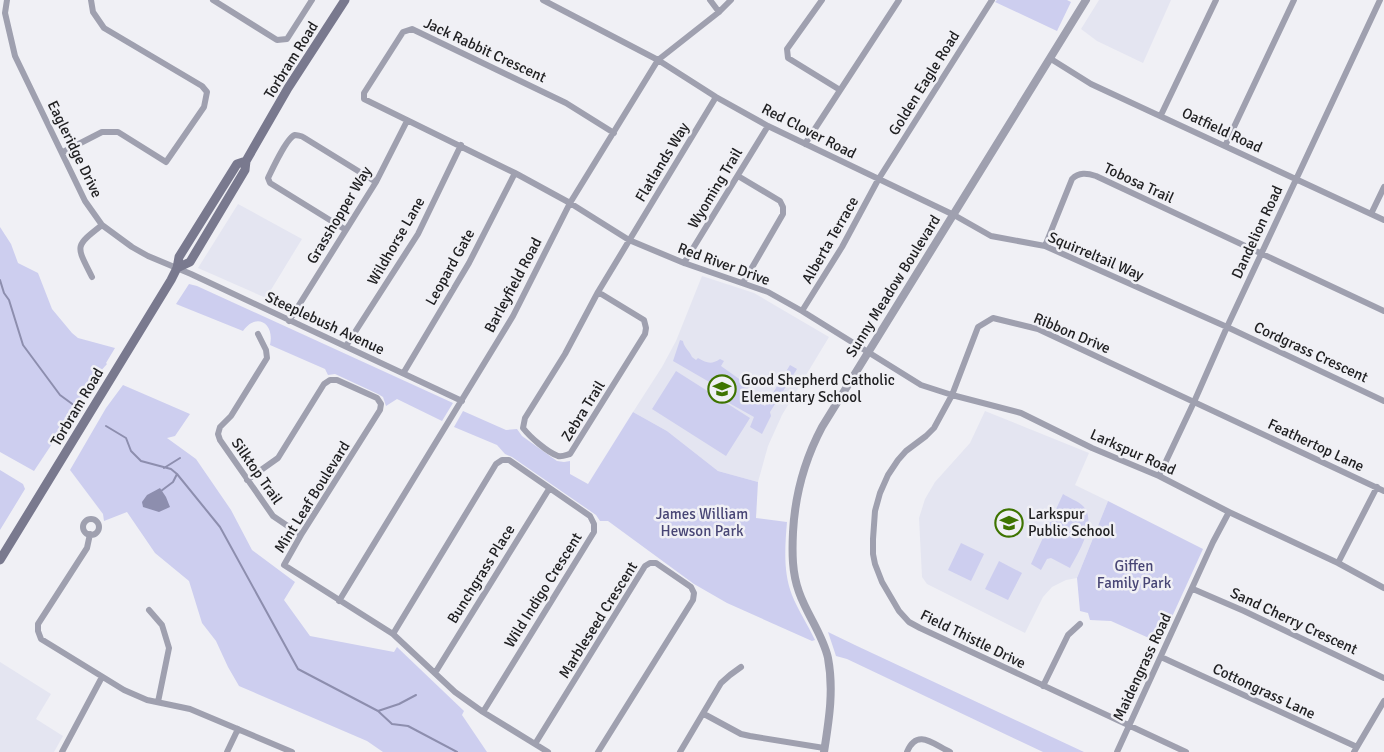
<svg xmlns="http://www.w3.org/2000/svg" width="1384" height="752" viewBox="0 0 1384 752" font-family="Signika,sans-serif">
<rect width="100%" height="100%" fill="#f0f0f5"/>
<path fill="#e4e5f1" d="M1099 0H1171L1143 63 1097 41 1081 29Z
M238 204 302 239 266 298 198 268Z
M702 276 754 293 829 337 782 415 768 446 758 482 718 471 667 431 633 412 662 367 676 341Z
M985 411 1089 453 1075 485 1108 501 1077 578 1066 580 1052 587 1043 597 1025 633 927 584 922 577 919 518 925 499 935 482 970 443Z
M0 662 51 694 36 719 63 736 54 752H0Z"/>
<path fill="#cdceef" d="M997 0H1067L1071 2 1057 31 995 2Z
M0 227 11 244 18 263 38 273 52 309 72 333 78 338 115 348 106 363 107 364 99 373 34 471 0 452Z
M189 284 197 286 453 403 442 421 397 399 386 406 383 397 378 394 335 374 328 375 325 369 270 345C275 323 256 312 243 331L176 304Z
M680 340 683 341C684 348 690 351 692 357L696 360 698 358C707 363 711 365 720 359L724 361 721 366 749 386 746 393 765 406 790 365 797 369 770 412 771 416 762 434 750 427 754 417 720 398 722 392 718 387 673 361Z
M676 371 750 418 726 456 652 409Z
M123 385 190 414 175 436 167 438 196 459 231 510 252 550 295 582 284 600 310 636 394 652 397 647 464 711 462 715 487 752H383L367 741 239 686 228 667 216 641 202 623 189 581 155 553 127 512 104 521 103 514 70 470 106 408Z
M463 411 506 430 517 429 522 436 557 461 564 462 570 461V474L588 484 633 412 667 431 718 471 758 482 756 518 787 522C785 546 783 572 792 595 798 610 808 625 815 640L812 641 727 603 694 584 608 521H600L596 515 512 457 505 454 497 445 454 427Z
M0 470 23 484 25 489 0 530Z
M1063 494C1069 498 1078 501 1083 506 1098 522 1078 553 1070 568L1051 558 1047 559 1041 570 1031 564Z
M1108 501 1203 549 1160 643 1111 621 1090 620 1088 613 1080 611 1077 578Z
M961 543 984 554 971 581 948 570Z
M999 561 1022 573 1008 600 985 589Z
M828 632 857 646 1084 752H1043L847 659 836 656Z"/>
<path fill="#8d8eae" d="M160 488 166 497 170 507 159 512 143 507 142 502 147 495Z"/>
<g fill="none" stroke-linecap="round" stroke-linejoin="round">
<path stroke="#8d8eae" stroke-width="2" d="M0 280 4 293 9 300 23 345 60 395 75 406
M106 426 126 438 131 451 141 461 171 469 177 474 220 527 298 669 378 711 392 724 408 726 457 752
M164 468 180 458
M161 491 173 482 177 474
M378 711 399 704 416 695"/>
<path stroke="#9fa0af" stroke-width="6" d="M7 0 5 13 15 56 85 201 102 225 132 247 148 256 191 274 462 401
M213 0 277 40 287 39 312 0
M543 0 658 60 716 97 768 126 954 215 991 236 1045 246 1227 327 1384 401
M710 0 719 12
M822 0 787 49 788 58 840 90
M1051 59 1091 84 1384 220
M1161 115 1216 0
M614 133 566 103 412 29 403 32 364 93V99L515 173 570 203 629 240 684 263 768 292 802 311 921 385 952 395 1021 413 1092 448 1159 476 1229 512 1338 563 1384 588
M805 144 899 0
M1225 146 1294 0
M63 152 102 132H118L166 162 204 107 207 92 202 86 104 28 93 12 91 0
M738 176 780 201 783 207V214L743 283
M1371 214 1384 187
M346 230 270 183 268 178C272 170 287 137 295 135 296 135 302 136 303 137L376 182
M1045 246 1072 179C1079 172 1087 173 1096 176L1384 311
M684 263 768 126
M92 277C76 245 74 247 102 225
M598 292 644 320 646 328 645 334 570 454C566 455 562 457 558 456 547 452 530 437 523 428L525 418 565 354 598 292 716 97
M802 311 842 247 878 180 992 0
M289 321 376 182 407 121
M258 334 266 350 267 358 231 416 220 427 218 434 220 440 273 516 301 535
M346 346 418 234 461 145
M404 372 469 263 515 173
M1159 476 1194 402 1227 327 1380 0
M247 480 278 458 324 384 330 380H337L377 398 381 404 380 410 301 535 284 565 393 634 455 692 483 712 548 752
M83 527a8 8 0 1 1 16 0a8 8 0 1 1-16 0Z
M90 534 87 548 38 624V631L41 639 124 690 147 700 190 709 292 752
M1338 563 1377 487
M1193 589 1244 611 1384 678
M339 601 513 316 570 203 658 60 719 12 731 0
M149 610 162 625 169 648 158 702
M393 634 496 464 502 460H509L590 516 594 524V532L483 712
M1161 657 1357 747
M435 673 549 489
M1043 686 1068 635 1080 624
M704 714 741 734 750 736 824 748
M535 744 645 566 650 563H656L691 587 694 593 693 600 598 752
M62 752 102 677
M227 752 238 729
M680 752 721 683 730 675 741 667
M907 752C917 728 933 744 950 752
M1117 752 1213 542 1229 512
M1186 752 920 628 909 622 899 611 882 582 875 564 873 554V539L875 511 880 493 888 475 898 460 906 451 926 436 934 428 952 395 978 327 993 318 1038 329 1384 491
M1354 752 1384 701"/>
<path stroke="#9fa0af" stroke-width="8" d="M824 752C829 720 834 690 828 658 823 635 807 615 799 592 792 573 792 553 793 532 795 494 804 461 822 427L1086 0"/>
<path stroke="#79798e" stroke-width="9" d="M177 268 190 262 245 170 246 161 288 88 345 0
M0 560 171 280 177 268 179 257 237 164 246 161"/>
</g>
<defs>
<g id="school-ring" transform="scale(1.4375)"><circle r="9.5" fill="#f0f0f5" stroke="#3e7400" stroke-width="1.5"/><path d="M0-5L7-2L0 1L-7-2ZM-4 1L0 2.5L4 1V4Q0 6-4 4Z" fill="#3e7400"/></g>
</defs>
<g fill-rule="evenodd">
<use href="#school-ring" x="722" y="389"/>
<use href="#school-ring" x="1009" y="523"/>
</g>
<g text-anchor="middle" stroke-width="5" stroke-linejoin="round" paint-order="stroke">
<g font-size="15" fill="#202022" stroke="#f0f0f5">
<text transform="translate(485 50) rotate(25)" y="5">Jack Rabbit Crescent</text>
<text transform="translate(291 60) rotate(-58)" y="5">Torbram Road</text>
<text transform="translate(924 83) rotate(-58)" y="5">Golden Eagle Road</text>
<text transform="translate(1222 130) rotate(25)" y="5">Oatfield Road</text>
<text transform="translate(809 131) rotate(27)" y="5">Red Clover Road</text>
<text transform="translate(75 149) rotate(64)" y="5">Eagleridge Drive</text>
<text transform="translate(662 162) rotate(-59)" y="5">Flatlands Way</text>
<text transform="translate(1139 183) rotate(25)" y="5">Tobosa Trail</text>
<text transform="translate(715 188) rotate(-59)" y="5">Wyoming Trail</text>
<text transform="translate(339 215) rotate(-59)" y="5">Grasshopper Way</text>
<text transform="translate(1257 232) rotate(-65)" y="5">Dandelion Road</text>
<text transform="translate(830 240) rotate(-60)" y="5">Alberta Terrace</text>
<text transform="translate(396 241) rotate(-60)" y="5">Wildhorse Lane</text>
<text transform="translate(1096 256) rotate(23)" y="5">Squirreltail Way</text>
<text transform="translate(724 264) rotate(20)" y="5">Red River Drive</text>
<text transform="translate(450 267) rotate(-61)" y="5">Leopard Gate</text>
<text transform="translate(513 285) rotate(-62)" y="5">Barleyfield Road</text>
<text transform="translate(893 286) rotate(-58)" y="5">Sunny Meadow Boulevard</text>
<text transform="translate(325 323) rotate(25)" y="5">Steeplebush Avenue</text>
<text transform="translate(1072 333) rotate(23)" y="5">Ribbon Drive</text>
<text transform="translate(1311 352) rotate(25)" y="5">Cordgrass Crescent</text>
<text transform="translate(77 407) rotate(-59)" y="5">Torbram Road</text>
<text transform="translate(583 411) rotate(-58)" y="5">Zebra Trail</text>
<text transform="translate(1316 445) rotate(25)" y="5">Feathertop Lane</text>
<text transform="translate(1133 452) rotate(24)" y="5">Larkspur Road</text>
<text transform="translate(257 471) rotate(55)" y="5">Silktop Trail</text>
<text transform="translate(312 497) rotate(-58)" y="5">Mint Leaf Boulevard</text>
<text transform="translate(481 574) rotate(-58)" y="5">Bunchgrass Place</text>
<text transform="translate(543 590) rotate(-58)" y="5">Wild Indigo Crescent</text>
<text transform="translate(598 620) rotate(-58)" y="5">Marbleseed Crescent</text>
<text transform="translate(1294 621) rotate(25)" y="5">Sand Cherry Crescent</text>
<text transform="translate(973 639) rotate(26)" y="5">Field Thistle Drive</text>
<text transform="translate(1142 667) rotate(-65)" y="5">Maidengrass Road</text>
<text transform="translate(1264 691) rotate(25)" y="5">Cottongrass Lane</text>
</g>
<g font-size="15" fill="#202022" stroke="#f0f0f5" text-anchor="start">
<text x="741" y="385">Good Shepherd Catholic<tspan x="741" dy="17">Elementary School</tspan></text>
<text x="1028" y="519">Larkspur<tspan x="1028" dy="17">Public School</tspan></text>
</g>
<g font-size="15" fill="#484675" stroke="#f0f0f5">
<text x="702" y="519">James William<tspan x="702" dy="17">Hewson Park</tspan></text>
<text x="1134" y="571">Giffen<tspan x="1134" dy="17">Family Park</tspan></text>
</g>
</g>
</svg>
